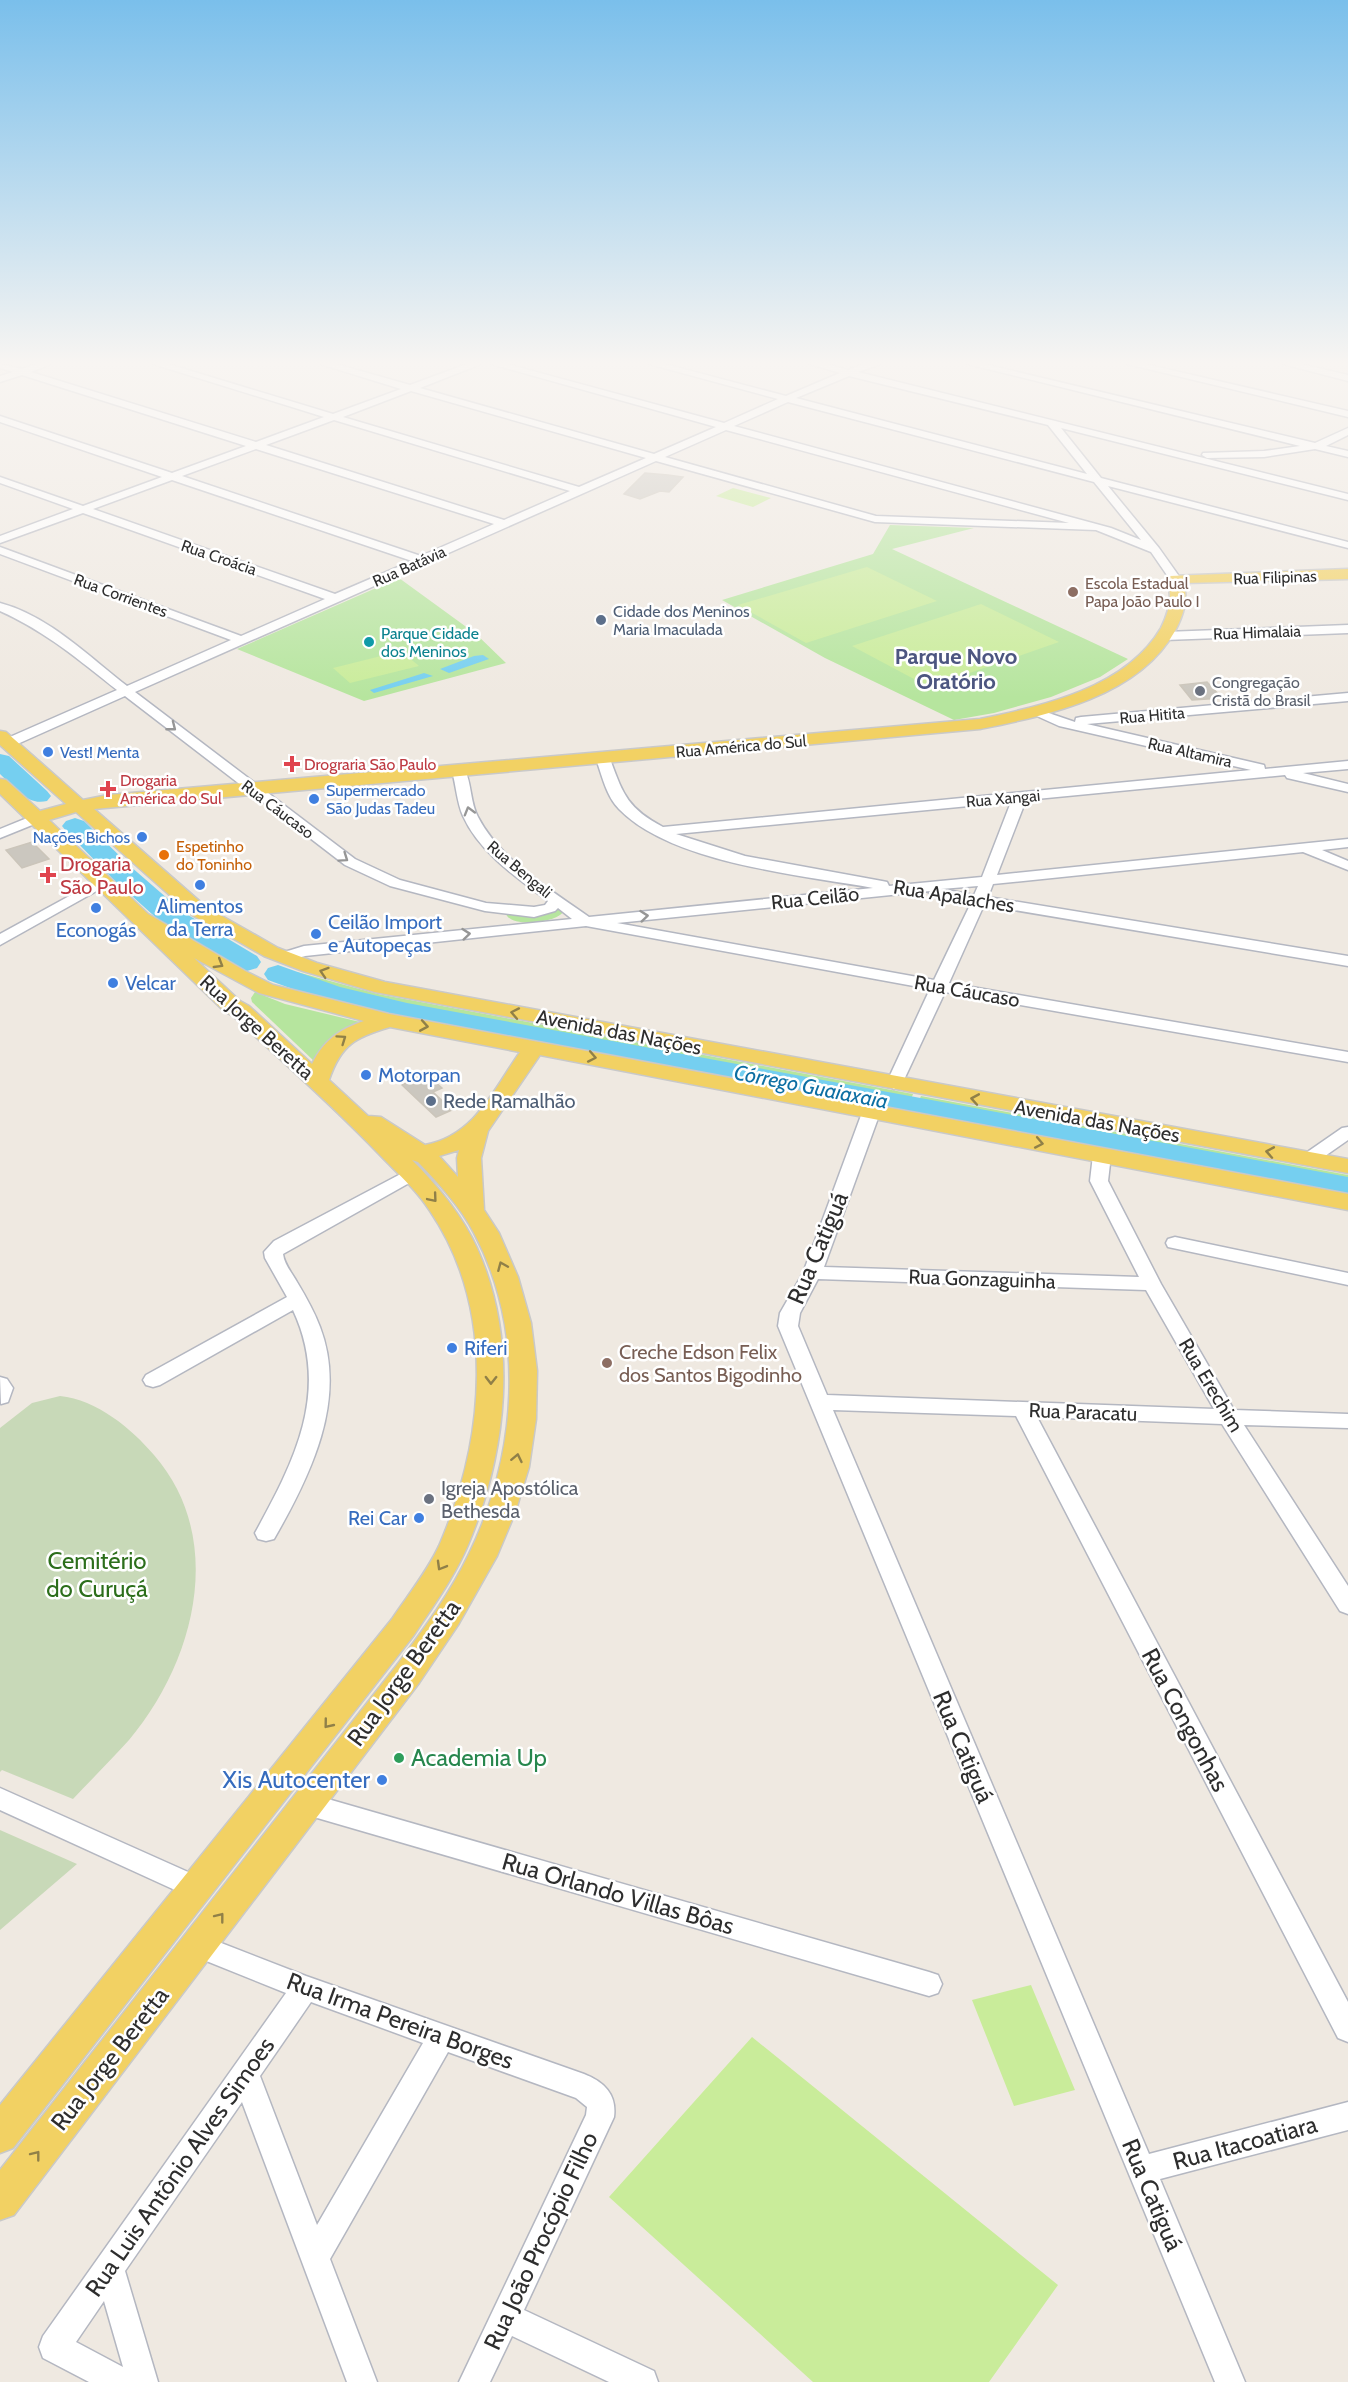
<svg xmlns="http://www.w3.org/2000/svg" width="1348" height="2382" viewBox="0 0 1348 2382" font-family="Cabin,sans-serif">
<rect width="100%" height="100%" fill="#efe9e1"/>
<path fill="#b6e59e" d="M890 525 974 528 892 549 1128 659 1100 677 1051 697 994 713 954 720 825 658 722 600 873 554Z
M399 578 476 634 506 663 364 701 237 649Z
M557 907 563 912C556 923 511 928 506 914Z
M297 972 378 994 913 1094 910 1102 409 1008 334 990 287 974Z
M255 992 285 1004 360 1022C340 1032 322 1040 315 1062L252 1002 251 998Z
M921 1096 1348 1175V1183L918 1103Z"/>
<path fill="#c8d9b8" d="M60 1396C97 1400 131 1428 154 1455 227 1539 195 1662 129 1740 111 1760 91 1780 73 1799L2 1770 0 1772V1428L32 1403Z
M0 1830 77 1864 0 1930Z"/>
<path fill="#c9ec9a" d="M733 488 771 498 753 507 716 496Z
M867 567 937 601 806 643 738 605Z
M981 604 1059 642 929 687 852 646Z
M401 651 419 666 350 683 333 668Z
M1031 1985 1075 2090 1014 2106 972 2000Z
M752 2037 1058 2285 989 2382H813L609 2197Z"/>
<path fill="#75cff0" d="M483 655 489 659 449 673 440 669 474 656Z
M424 673 433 676 374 693 370 690Z"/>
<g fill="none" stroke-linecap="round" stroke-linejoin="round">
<path fill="#75cff0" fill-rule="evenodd" d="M0 754 9 756 47 791 51 796 47 801C27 806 14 787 0 774Z
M75 818 84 821 130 866 183 912 257 956 261 962 257 968 247 971 237 968 163 924 112 878 66 831 62 826 66 821Z
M278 965 340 987 407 1003 1348 1177V1197L407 1021 320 999 268 980 264 974 268 968Z"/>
</g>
<path fill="#cbc7bf" stroke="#cbc5ba" stroke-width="1.5" d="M645 473 668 475 683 477 669 492 660 491 640 499 624 494Z
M1207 682 1222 698 1192 700 1180 685Z
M32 842 49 859 22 868 6 850Z
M425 1073 442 1088 433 1092 452 1110 436 1117 402 1085Z"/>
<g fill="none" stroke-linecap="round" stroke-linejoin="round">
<g stroke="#b4b7c1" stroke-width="3">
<path id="minor" d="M0 364 22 369 36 364H51L31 372 256 442 324 417 153 364H168L333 414 401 389 320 364H336L410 385 467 364H481L420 388 654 454 716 427 491 364H507L724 423 778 399 649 364H665L786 396 840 373 810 364H827L848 370 864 364H881L858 372 1348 494V500L1061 428 1101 478 1348 542V548L1108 486 1159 548 1181 579 1175 582 1171 581 1151 552 1096 530 875 522 656 461 135 692 355 859 400 880 486 903 534 907 545 905 548 901C517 878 479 852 463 816 457 803 456 785 452 771L454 768H464C472 783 470 803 478 817 501 861 550 889 589 917L873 888C800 875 671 863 619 809 606 796 602 775 596 759L598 756 603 755 610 759C623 794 627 808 663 827L1251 770 1059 726 1028 712 1034 708 1075 722 1076 718 1081 717 1348 693V701L1087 724 1264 765 1265 769 1348 761V769L1303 773 1348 784V792L1287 778 1285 775 1026 800 997 875 1348 839V847L1322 850 1348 861V870L1303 852 993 884 988 897 1348 956V966L984 905 949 983 1348 1052V1062L945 992 902 1084 894 1089 886 1084 930 989 586 926 305 956 283 962 278 960 275 957 278 954 304 946 572 919 558 908 555 911 534 917 485 911 390 886 345 865 125 696 13 746H3L1 743 3 740 117 690C79 660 45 631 0 611V603C49 616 88 656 127 686L231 640 0 554V547L241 636 325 599 83 513 0 543V536L73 509 0 483V477L83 506 162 477 0 422V416L172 473 246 446 22 375 0 382V376L13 372 0 368ZM849 376 1048 425 1087 474 796 398ZM411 391 646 458 579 487 343 417ZM788 402 1094 482 1141 540 1111 528 734 426ZM334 420 570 491 504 520 266 445ZM726 430 1069 523 876 516 665 457ZM256 449 494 524 421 556 182 476ZM172 480 412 561 335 594 93 509ZM1011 802 982 877 889 886 887 882 882 881 745 856 676 834ZM978 886 974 895 941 889ZM930 891 929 893 931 896 971 903 934 980 617 923Z
M967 364H984L1315 443 1348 428V435L1326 446 1348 451V457L1315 449 1264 457 1207 458 1202 455 1203 453 1264 451 1300 446Z
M1127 364H1145L1348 411V417Z
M1283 364H1301L1348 375V381Z
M1348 625V633L1165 640 1159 636 1165 632Z
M37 814 44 818 42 821 0 838V829Z
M104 877 111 881 109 884 0 945V934Z
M872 1105 878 1106 881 1110 824 1267 1139 1277 1090 1181 1093 1155 1096 1151H1108L1111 1155 1108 1181 1161 1284 1234 1410 1348 1414V1428L1244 1425 1348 1586V1614L1340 1611 1222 1424 1037 1417 1348 2002V2042L1338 2038 1016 1416 833 1410 1149 2154 1348 2102V2130L1160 2179 1245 2382H1215L778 1326 780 1313 803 1273 863 1110 866 1106ZM818 1279 1146 1290 1214 1409 827 1395 798 1326 800 1313Z
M1348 1127V1140L1315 1163H1303L1300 1159 1303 1155 1342 1128Z
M412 1168 418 1170 421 1174 418 1178 283 1254C284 1264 292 1273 297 1282 306 1297 314 1311 320 1327 348 1400 310 1476 274 1539L266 1541 258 1539 255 1533C294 1462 331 1391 293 1310L160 1385 153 1387 146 1385 143 1380 146 1375 287 1297 265 1258 264 1252 274 1241Z
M1175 1237 1348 1273V1285L1168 1247 1166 1243 1168 1239Z
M0 1377 7 1379 13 1388 8 1402 1 1404Z
M0 1788 206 1880 210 1888 206 1896 197 1899 188 1896 0 1810Z
M307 1793 929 1972 938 1975 942 1984 938 1993 929 1996 307 1815 298 1811 295 1804 298 1797Z
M198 1934 306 1976 584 2074C604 2082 617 2094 614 2117L524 2310 654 2371 658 2382H609L512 2336 490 2382H459L586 2115 587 2107 576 2098 448 2052 330 2259 377 2382H347L242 2102 125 2271 158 2382H89L43 2358 39 2347 43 2336 286 1993 189 1954 185 1946 189 1938ZM311 2002 423 2043 317 2225 260 2076ZM104 2301 123 2367 76 2342Z"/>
</g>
<g stroke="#c9c9c9" stroke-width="3">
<path id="major" d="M1348 569V579L1184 583C1188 601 1183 616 1175 631 1138 697 1048 715 980 729L94 809 206 907 278 948 317 963 385 982 1348 1159V1173L375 992 303 971 264 956 192 915 76 812 49 820 148 914 245 971 273 985 389 1014 1348 1194V1210L540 1055 488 1131 481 1158 484 1210 499 1233 518 1277 531 1323 537 1371 536 1419 529 1467 515 1513 497 1556 458 1625 419 1683 14 2215 0 2220V2170L397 1665C423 1630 450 1594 469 1554 517 1455 527 1333 474 1233 460 1206 439 1184 418 1162L412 1160C437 1185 462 1215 477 1248 519 1342 507 1452 468 1545 454 1578 433 1606 414 1635L13 2148 0 2153V2105L392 1619C408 1595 427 1572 439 1546 485 1440 497 1310 430 1211 416 1189 396 1172 378 1153 332 1105 282 1061 233 1016L224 1011 0 794V779L6 780 40 811 66 804 0 745V731L6 732 83 800 108 795 980 719C1043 706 1126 688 1161 628 1169 612 1173 596 1167 579L1170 576ZM194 958 259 993 364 1021C340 1029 324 1040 312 1064L249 1006 240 1001ZM390 1027 520 1052C494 1089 475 1136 425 1145L381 1117 368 1116 329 1080C341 1044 356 1037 390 1027ZM459 1150 457 1158 458 1177 439 1156Z"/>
</g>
<use href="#minor" fill="#fff" fill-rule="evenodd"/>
<use href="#major" fill="#f2d163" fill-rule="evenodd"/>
</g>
<defs><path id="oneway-chevron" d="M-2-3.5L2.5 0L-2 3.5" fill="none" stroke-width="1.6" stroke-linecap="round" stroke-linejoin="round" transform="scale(1.5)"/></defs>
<g stroke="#969696">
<use href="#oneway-chevron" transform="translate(172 727) rotate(38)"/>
<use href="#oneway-chevron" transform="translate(469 811) rotate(-106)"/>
<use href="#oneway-chevron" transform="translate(344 858) rotate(35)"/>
<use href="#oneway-chevron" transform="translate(644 916) rotate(-6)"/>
<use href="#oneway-chevron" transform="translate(466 934) rotate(-6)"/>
</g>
<g stroke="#908048">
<use href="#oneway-chevron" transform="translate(219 964) rotate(31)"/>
<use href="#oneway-chevron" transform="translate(324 972) rotate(-162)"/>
<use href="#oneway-chevron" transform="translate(515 1013) rotate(-169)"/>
<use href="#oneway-chevron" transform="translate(424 1026) rotate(10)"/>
<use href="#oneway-chevron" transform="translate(342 1039) rotate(-35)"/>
<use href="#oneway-chevron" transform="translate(592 1057) rotate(11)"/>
<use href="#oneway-chevron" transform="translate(975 1099) rotate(-170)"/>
<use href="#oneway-chevron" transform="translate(1039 1143) rotate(11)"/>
<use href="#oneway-chevron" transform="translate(1270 1152) rotate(-170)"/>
<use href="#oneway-chevron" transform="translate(433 1198) rotate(50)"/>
<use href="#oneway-chevron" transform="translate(502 1266) rotate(-113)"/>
<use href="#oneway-chevron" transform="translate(491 1380) rotate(91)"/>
<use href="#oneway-chevron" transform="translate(517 1458) rotate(-78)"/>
<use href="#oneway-chevron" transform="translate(441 1566) rotate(120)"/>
<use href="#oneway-chevron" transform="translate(328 1724) rotate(129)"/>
<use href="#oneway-chevron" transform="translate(220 1917) rotate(-52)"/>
<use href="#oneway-chevron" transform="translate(36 2155) rotate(-52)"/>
</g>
<linearGradient id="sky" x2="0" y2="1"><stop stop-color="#7abfeb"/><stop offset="0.52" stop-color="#f8f5f2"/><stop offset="1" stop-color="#f8f5f2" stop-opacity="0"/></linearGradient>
<rect width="1348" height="698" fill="url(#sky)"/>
<g fill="#8d6e63" stroke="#fff" stroke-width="2">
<circle cx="1073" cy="592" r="6"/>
<circle cx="607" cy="1363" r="6"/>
</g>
<g fill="#5c6f8a" stroke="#fff" stroke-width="2">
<circle cx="601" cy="620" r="6"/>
<circle cx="431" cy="1101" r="6"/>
</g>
<circle fill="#0f9aa8" stroke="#fff" stroke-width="2" cx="369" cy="642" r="6"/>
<g fill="#6b7280" stroke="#fff" stroke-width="2">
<circle cx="1200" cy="691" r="6"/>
<circle cx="429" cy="1499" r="6"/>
</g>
<g fill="#3f7fe0" stroke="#fff" stroke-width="2">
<circle cx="48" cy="752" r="6"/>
<circle cx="314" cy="799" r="6"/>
<circle cx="142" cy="837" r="6"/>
<circle cx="200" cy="885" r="6"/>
<circle cx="96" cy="908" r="6"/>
<circle cx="316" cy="934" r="6"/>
<circle cx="113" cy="983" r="6"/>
<circle cx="366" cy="1075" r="6"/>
<circle cx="452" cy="1348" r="6"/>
<circle cx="419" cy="1518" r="6"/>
<circle cx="382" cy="1780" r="6"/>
</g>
<g fill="#e0444e" stroke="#fff" stroke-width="2">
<path d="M289 755h6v6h6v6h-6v6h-6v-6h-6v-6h6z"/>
<path d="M105 780h6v6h6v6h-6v6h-6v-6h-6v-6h6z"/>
<path d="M45 866h6v6h6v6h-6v6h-6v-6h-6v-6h6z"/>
</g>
<circle fill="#e8710a" stroke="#fff" stroke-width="2" cx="164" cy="855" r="6"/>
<circle fill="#2e9e5b" stroke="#fff" stroke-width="2" cx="399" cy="1758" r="6"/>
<g text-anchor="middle" stroke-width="5" stroke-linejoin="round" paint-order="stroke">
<g font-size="16" fill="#2e2e2e" stroke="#fff">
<text transform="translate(219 557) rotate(19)" y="6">Rua Croácia</text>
<text transform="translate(409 566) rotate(-24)" y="6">Rua Batávia</text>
<text transform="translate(1275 577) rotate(-2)" y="6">Rua Filipinas</text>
<text transform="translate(121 595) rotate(20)" y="6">Rua Corrientes</text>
<text transform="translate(1257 632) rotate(-2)" y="6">Rua Himalaia</text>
<text transform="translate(1152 715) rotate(-5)" y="6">Rua Hitita</text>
<text transform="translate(741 746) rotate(-5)" y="6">Rua América do Sul</text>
<text transform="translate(1190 752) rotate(13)" y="6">Rua Altamira</text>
<text transform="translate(1003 798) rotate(-5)" y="6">Rua Xangai</text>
<text transform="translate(278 809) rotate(37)" y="6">Rua Cáucaso</text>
<text transform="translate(520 869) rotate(40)" y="6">Rua Bengali</text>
</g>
<g font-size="16" fill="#785e54" stroke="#fff" text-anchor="start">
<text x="1085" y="589">Escola Estadual<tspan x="1085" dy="18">Papa João Paulo I</tspan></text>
</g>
<g font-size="16" fill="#4e5e75" stroke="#fff" text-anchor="start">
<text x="613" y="617">Cidade dos Meninos<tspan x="613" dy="18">Maria Imaculada</tspan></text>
</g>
<g font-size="16" fill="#0d838f" stroke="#fff" text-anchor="start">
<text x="381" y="639">Parque Cidade<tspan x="381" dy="18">dos Meninos</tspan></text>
</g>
<g font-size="16" fill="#5b616d" stroke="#fff" text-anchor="start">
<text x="1212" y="688">Congregação<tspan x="1212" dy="18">Cristã do Brasil</tspan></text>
</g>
<g font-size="16" fill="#366cbe" stroke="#fff" text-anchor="start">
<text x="60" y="758">Vest! Menta</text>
<text x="326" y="796">Supermercado<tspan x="326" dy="18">São Judas Tadeu</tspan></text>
<text x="130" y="843" text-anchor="end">Nações Bichos</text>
</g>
<g font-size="16" fill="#be3a42" stroke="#fff" text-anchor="start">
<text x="304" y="770">Drograria São Paulo</text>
<text x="120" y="786">Drogaria<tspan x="120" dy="18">América do Sul</tspan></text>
</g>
<g font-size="16" fill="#c56008" stroke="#fff" text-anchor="start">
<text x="176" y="852">Espetinho<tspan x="176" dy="18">do Toninho</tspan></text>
</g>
<g font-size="20" fill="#be3a42" stroke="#fff" text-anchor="start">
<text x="60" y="871">Drogaria<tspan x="60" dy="23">São Paulo</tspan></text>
</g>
<g font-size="20" fill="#2e2e2e" stroke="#fff">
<text transform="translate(954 896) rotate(9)" y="7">Rua Apalaches</text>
<text transform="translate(815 898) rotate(-6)" y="7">Rua Ceilão</text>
<text transform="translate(967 991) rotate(10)" y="7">Rua Cáucaso</text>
<text transform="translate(257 1027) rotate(42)" y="7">Rua Jorge Beretta</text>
<text transform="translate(619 1032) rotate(11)" y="7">Avenida das Nações</text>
<text transform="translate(1097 1121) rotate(10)" y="7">Avenida das Nações</text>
<text transform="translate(982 1279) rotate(2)" y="7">Rua Gonzaguinha</text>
<text transform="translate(1211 1385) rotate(59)" y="7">Rua Erechim</text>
<text transform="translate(1083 1412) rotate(2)" y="7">Rua Paracatu</text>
</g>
<g font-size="20" fill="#366cbe" stroke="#fff" text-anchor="start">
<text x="200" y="913" text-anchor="middle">Alimentos<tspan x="200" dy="23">da Terra</tspan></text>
<text x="328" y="929">Ceilão Import<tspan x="328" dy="23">e Autopeças</tspan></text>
<text x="96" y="937" text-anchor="middle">Econogás</text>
<text x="125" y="990">Velcar</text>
<text x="378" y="1082">Motorpan</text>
<text x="464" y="1355">Riferi</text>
<text x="407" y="1525" text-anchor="end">Rei Car</text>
</g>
<g font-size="20" fill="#4e5e75" stroke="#fff" text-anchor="start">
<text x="443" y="1108">Rede Ramalhão</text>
</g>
<g font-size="20" fill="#785e54" stroke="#fff" text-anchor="start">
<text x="619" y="1359">Creche Edson Felix<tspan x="619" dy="23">dos Santos Bigodinho</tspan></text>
</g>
<g font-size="20" fill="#5b616d" stroke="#fff" text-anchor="start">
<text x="441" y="1495">Igreja Apostólica<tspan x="441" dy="23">Bethesda</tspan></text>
</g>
<g font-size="21" font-style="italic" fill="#0d6fa3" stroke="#fff">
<text transform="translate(811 1087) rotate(11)" y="7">Córrego Guaiaxaia</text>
</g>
<g font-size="22" font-weight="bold" fill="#4d5680" stroke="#fff">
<text x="956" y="664">Parque Novo<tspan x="956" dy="25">Oratório</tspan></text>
</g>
<g font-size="24" fill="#2e2e2e" stroke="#fff">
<text transform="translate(818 1248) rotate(-67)" y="8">Rua Catiguá</text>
<text transform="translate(404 1673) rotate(-54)" y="8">Rua Jorge Beretta</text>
<text transform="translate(1185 1720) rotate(62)" y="8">Rua Congonhas</text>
<text transform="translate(963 1747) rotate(67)" y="8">Rua Catiguá</text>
<text transform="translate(618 1894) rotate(16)" y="8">Rua Orlando Villas Bôas</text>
<text transform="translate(400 2021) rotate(20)" y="8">Rua Irma Pereira Borges</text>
<text transform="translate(110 2059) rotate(-52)" y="8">Rua Jorge Beretta</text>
<text transform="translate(1245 2143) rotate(-15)" y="8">Rua Itacoatiara</text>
<text transform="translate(180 2167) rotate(-55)" y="8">Rua Luis Antônio Alves Simoes</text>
<text transform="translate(1152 2195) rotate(67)" y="8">Rua Catiguá</text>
<text transform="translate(541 2241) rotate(-65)" y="8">Rua João Procópio Filho</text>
</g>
<g font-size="24" fill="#2c6e1b" stroke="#fff">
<text x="97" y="1569">Cemitério<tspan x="97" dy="28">do Curuçá</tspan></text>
</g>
<g font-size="24" fill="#27864d" stroke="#fff" text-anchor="start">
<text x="411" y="1766">Academia Up</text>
</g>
<g font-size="24" fill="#366cbe" stroke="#fff" text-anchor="end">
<text x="370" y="1788">Xis Autocenter</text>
</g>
</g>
</svg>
